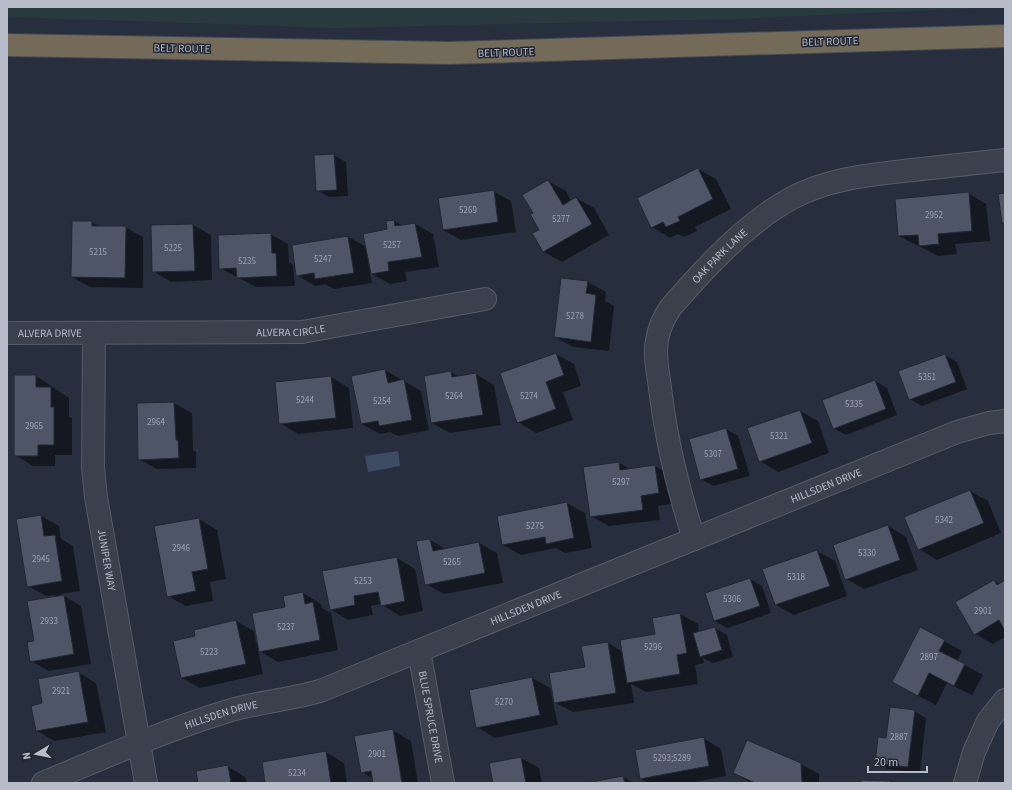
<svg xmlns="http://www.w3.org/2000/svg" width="1012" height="790" viewBox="0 0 1012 790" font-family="'Source Sans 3',sans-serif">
<rect width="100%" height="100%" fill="#272e3d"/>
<path fill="#293a3e" d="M7 7H1005L735 19 336 28 7 17Z"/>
<path fill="#3d4b64" d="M398 451 400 466 368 472 365 456Z"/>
<path fill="#0007" d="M334 155 346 162 348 196 329 197 317 190 315 156Z
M698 169 716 179 731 209 695 227 697 231 684 237 678 234 670 238 652 227Z
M548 181 566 191 571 201 576 198 594 208 609 235 562 262 544 252 534 234 540 230Z
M493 191 511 201 516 232 461 240 443 230Z
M968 193 986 204 990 241 955 244 957 254 938 256 899 236Z
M394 221 403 226 415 224 433 234 439 267 405 272 407 281 390 284 370 273 372 283 334 289 325 284 315 286 297 275 293 245 348 237 367 247 389 230Z
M92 222 100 227H125L143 237V288L90 287 72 277Z
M193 225 211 235 212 280 171 282 153 271Z
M270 234 288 244 289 262 293 265 295 286 256 287 220 268Z
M588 282 606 292 605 301 614 306 609 351 573 347 555 337Z
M556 354 574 364 581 386 563 392 573 420 536 433 518 422Z
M945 355 957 362 967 389 922 406 910 399Z
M385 370 421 391 429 430 398 436 390 432 380 434 362 424Z
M451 372 459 377 476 374 494 385 501 425 450 433 432 423Z
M15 376H36L69 398V417L72 418V455H55V466H33L15 455Z
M331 377 349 388 353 428 298 434 280 423 276 383Z
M875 381 887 388 897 415 846 435 833 428Z
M174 403 192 413 193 450 196 452V468L157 469 139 459Z
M800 411 818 421 829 453 778 472 760 461Z
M726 429 738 436 750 476 713 486 701 479Z
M619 463 630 469 655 466 673 476 677 503 658 506 660 520 609 526 591 516Z
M970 491 988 501 1001 533 937 560 919 549Z
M567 503 585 513 592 548 565 553 556 548 521 555 503 545Z
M41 516 59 526 61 539 73 546 80 591 61 594 81 606 91 664 49 671 31 661 35 642 55 597V595L46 596 28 586Z
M199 519 217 530 226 579 210 582 213 601 186 606 168 596Z
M888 526 906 537 918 570 864 589 846 579Z
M430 540 446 549 479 543 497 553 503 583 444 594 426 584Z
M817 551 835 561 847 596 794 615 776 605Z
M397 558 415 569 423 611 400 616 381 604 371 606 373 615 348 620 330 609Z
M750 579 762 586 771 613 727 628 715 621 706 593Z
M994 581 1000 584 1005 581V637L993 644 975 634Z
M303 593 321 604 322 608 331 613 338 650 278 662 258 650 263 674 200 688 182 678 196 637 236 621 254 631 256 643H258L286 608Z
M680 614 698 624 699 632 715 628 727 635 733 657 713 663 703 658 704 663 695 665 698 684 646 692 631 684 634 703 573 712 554 702 608 643 623 652 656 635Z
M944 641 962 651 957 661 983 675 972 695 947 683 936 705 911 692Z
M78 672 96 683 106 732 55 741 37 731Z
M532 678 550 688 558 725 495 738 477 727Z
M914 711 926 718 920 773 888 769 876 762 887 739Z
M393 731 411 741 418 783H374L373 779 362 772Z
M703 738 721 749 726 776 691 783H649L641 779Z
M326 752 344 763 347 783H266Z
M521 758 539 768 542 783H494Z
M801 764 819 774V783H751L734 773Z
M227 766 245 777 247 783H199Z
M623 777 634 783H592Z"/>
<path fill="#4d5566" stroke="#212834" d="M334 154 337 190 316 191 314 155Z
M698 168 713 199 678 217 680 221 666 227 663 222 651 228 637 198Z
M548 180 563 205 576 197 592 224 543 252 532 233 539 230 530 214 533 213 522 195Z
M494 190 498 222 443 230 438 198Z
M969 192 972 231 938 234 939 244 919 246 918 235 898 236 895 199Z
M1005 193V223H1002L998 194Z
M394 220 395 226 415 223 422 257 388 262 389 271 371 274 363 234 387 229 386 221Z
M72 221H92V226H126L125 278 71 277Z
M193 224 195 271 152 272 151 225Z
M271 233 272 253H276L277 276 237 278 236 268 219 269 218 235Z
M348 236 354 273 315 279 314 273 296 276 292 245Z
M561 278 588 281 586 293 596 295 591 342 554 337Z
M556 353 564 375 546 382 556 409 517 423 500 373Z
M945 354 956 382 909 400 898 371Z
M385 369 388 383 404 379 412 420 379 426 378 421 361 424 351 376Z
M451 371 452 377 476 373 483 415 431 423 424 376Z
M14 375H36V387H51V407H54V445H38V456H14Z
M331 376 336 418 279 424 275 382Z
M875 380 886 409 833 429 822 400Z
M174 402 176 440H178L179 458 138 460 137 403Z
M800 410 812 443 759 462 747 428Z
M726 428 738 469 700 480 689 439Z
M619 462 620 470 655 465 659 493 641 496 643 510 590 517 583 467Z
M970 490 984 523 918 550 904 517Z
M567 502 574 538 546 544 545 537 502 545 497 516Z
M41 515 44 536 55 535 62 581 27 587 16 519Z
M199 518 208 569 192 572 196 591 167 597 154 526Z
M888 525 900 560 845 580 833 545Z
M430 539 433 551 479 542 485 573 425 585 416 541Z
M817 550 830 586 775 605 762 569Z
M397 557 405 601 381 606 378 592 354 596 355 605 330 610 322 571Z
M750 578 760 606 714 621 705 593Z
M994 580 997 585 1005 580V631L999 620 974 635 955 602Z
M303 592 305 604 313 602 320 640 259 652 252 613 285 607 283 596Z
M64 595 74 654 30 662 27 642 34 641 27 601Z
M680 613 687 653 677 655 680 674 627 683 620 640 655 634 652 618Z
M236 620 246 664 181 678 173 641 195 636 194 630Z
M715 627 722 650 700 657 693 633Z
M920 627 945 640 939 651 965 664 954 686 929 673 918 696 892 682Z
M608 642 616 693 554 703 549 673 585 667 581 646Z
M79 671 88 722 36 731 31 706 42 703 38 679Z
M532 677 540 715 476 728 469 690Z
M890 707 915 710 908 767 875 763 878 737 886 738Z
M393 729 402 783H373L371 771 361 773 354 736Z
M704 737 709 766 640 779 635 750Z
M747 740 801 763 802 783H755L733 773Z
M326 751 331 783H265L262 762Z
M521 757 526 783H493L489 763Z
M228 765 231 783H198L196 771Z
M623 776 625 783H586Z
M861 780 890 781V783H861Z"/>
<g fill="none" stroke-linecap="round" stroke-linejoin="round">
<g stroke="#555c68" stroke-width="24">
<g id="minor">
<path id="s1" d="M7 333 302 332 485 299"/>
<path id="s2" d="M94 334 93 467 96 497 146 783"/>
<path id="s3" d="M694 539C678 489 666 440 660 388 658 372 654 356 657 340 659 328 664 317 671 307 704 269 747 222 792 198 830 178 870 175 912 170 943 167 974 163 1005 160"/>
<path id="s4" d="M419 651 443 783"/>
<path id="s5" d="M43 783C103 758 163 731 225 712 256 702 289 700 320 691L957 432 989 423 1005 421"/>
<path d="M965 783 974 752 988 721 1005 700"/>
</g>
</g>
<g stroke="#424955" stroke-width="24">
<path id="highway" d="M7 45 449 53 1005 36"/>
</g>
<use href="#minor" stroke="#3a414d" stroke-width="22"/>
<use href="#highway" stroke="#736a58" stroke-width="22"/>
</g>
<g text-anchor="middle" stroke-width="3" stroke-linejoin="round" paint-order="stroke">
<g font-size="9" fill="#9ca2b0">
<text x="468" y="213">5269</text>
<text x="934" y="218">2952</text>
<text x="561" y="222">5277</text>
<text x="392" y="248">5257</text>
<text x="173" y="251">5225</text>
<text x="98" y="255">5215</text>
<text x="323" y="262">5247</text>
<text x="247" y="264">5235</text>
<text x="575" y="319">5278</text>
<text x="927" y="380">5351</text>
<text x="454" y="399">5264</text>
<text x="529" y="399">5274</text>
<text x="305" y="403">5244</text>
<text x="382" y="404">5254</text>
<text x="854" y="407">5335</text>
<text x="156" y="425">2964</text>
<text x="34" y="429">2965</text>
<text x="779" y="439">5321</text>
<text x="713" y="457">5307</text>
<text x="621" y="485">5297</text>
<text x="944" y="523">5342</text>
<text x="535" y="529">5275</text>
<text x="181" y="551">2946</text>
<text x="867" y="556">5330</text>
<text x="41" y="562">2945</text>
<text x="452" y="565">5265</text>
<text x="796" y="580">5318</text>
<text x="363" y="584">5253</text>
<text x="732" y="602">5306</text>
<text x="983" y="614">2901</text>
<text x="49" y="624">2933</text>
<text x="286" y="630">5237</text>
<text x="653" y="650">5296</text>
<text x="209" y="655">5223</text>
<text x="929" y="660">2897</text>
<text x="61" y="694">2921</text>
<text x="504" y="705">5270</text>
<text x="899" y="740">2887</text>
<text x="377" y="757">2901</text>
<text x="672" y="761">5293;5289</text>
<text x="297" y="776">5234</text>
</g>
<g font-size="11" fill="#b7bcc8" stroke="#1f2632">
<text transform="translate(830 41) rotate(-2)" y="4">BELT ROUTE</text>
<text transform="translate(182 48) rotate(1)" y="4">BELT ROUTE</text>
<text transform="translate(506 52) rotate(-2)" y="4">BELT ROUTE</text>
<text dy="4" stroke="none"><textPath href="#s3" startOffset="310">OAK PARK LANE</textPath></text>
<text dy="4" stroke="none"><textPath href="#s1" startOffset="284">ALVERA CIRCLE</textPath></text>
<text dy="4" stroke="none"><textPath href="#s1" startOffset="43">ALVERA DRIVE</textPath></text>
<text dy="4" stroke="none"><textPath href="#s5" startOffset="839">HILLSDEN DRIVE</textPath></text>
<text dy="4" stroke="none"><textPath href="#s2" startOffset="227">JUNIPER WAY</textPath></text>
<text dy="4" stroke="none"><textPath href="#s5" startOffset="515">HILLSDEN DRIVE</textPath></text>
<text dy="4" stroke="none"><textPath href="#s5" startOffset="191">HILLSDEN DRIVE</textPath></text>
<text dy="4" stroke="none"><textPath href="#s4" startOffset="67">BLUE SPRUCE DRIVE</textPath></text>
</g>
</g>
<rect width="1012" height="790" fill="none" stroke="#b7bcc8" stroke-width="16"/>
<g transform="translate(36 754) rotate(260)" stroke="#1f2632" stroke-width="3" paint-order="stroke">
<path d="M0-3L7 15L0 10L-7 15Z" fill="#b7bcc8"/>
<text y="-6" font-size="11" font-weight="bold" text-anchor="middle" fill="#b7bcc8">N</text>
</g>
<path d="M868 766v6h59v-6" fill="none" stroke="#b7bcc8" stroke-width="2"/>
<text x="874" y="766" font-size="12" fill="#b7bcc8" stroke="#1f2632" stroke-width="3" paint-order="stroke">20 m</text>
</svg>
